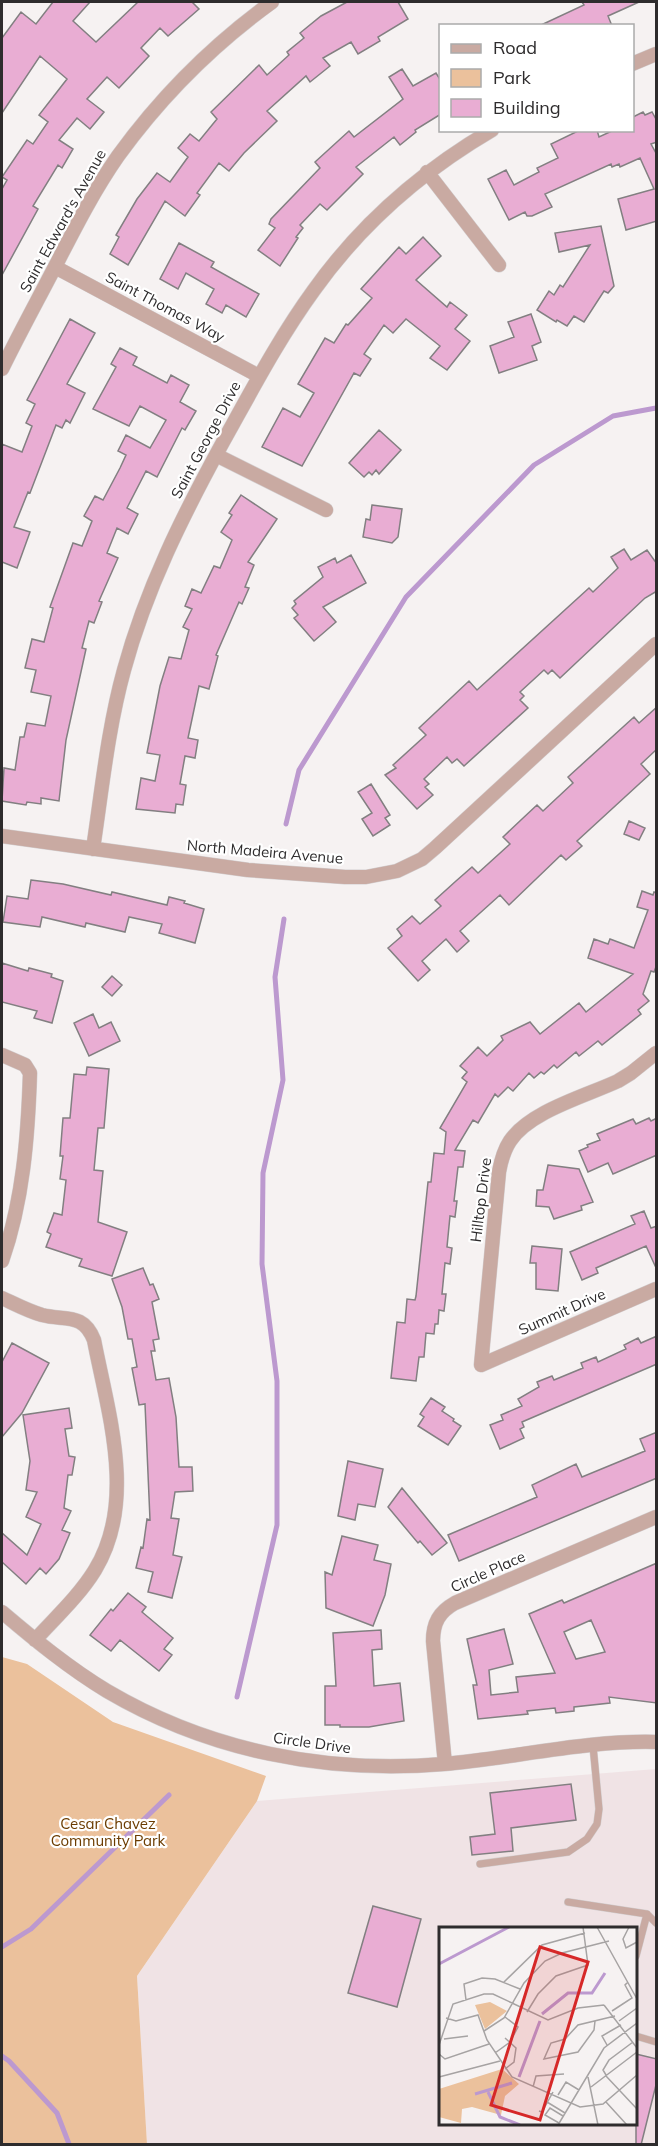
<svg xmlns="http://www.w3.org/2000/svg" width="658" height="2146" viewBox="0 0 658 2146" font-family="Mulish,sans-serif">
<rect width="100%" height="100%" fill="#f6f2f2"/>
<path fill="#f0e3e5" fill-rule="evenodd" d="M656 1769V2144H147L137 1976 257 1801ZM440 1928H636V2124H440Z"/>
<path fill="#ebc19c" d="M2 1657 27 1664 113 1722 266 1776 257 1801 137 1976 147 2144H2Z"/>
<g fill="none" stroke-linecap="round" stroke-linejoin="round">
<path stroke="#bc99cf" stroke-width="5" d="M286 824 299 770 406 597 534 465 613 416 656 408
M237 1697 277 1525V1381L262 1264 263 1173 283 1080 275 977 284 919
M2 1947 31 1929 169 1795
M2 2056 9 2061 57 2113 69 2144"/>
</g>
<path fill="#e9add3" stroke="#827f81" stroke-width="1.5" fill-rule="evenodd" d="M53 2H90L73 21 96 42 138 2H192L199 9 168 36 160 28 141 48 149 56 119 88 107 77 87 99 104 112 90 129 77 118 59 140 73 149 62 168 58 165 33 206 38 209 2 275V189L7 180 2 177 27 140 33 144 48 122 39 115 67 79 40 56 2 113V38L21 12 36 24Z
M347 2H398L408 19 378 37 380 41 358 54 351 42 323 58 330 66 310 82 306 76 267 111 277 121 244 153 229 171 219 163 197 193 200 195 185 216 165 201 128 265 110 254 119 237 116 235 137 199 157 173 170 182 188 157 178 148 190 134 199 141 217 119 211 112 259 65 267 75 289 55 287 52 304 38 300 33 321 16Z
M582 2H639L608 16 612 26H539L584 5Z
M402 69 413 86 436 73 441 81V114L415 130 416 132 400 145 394 137 356 167 363 174 327 210 320 204 300 225 303 228 296 237 298 238 280 266 258 250 275 228 269 224 271 219 320 168 315 162 349 131 354 137 403 99 389 77Z
M643 112 645 115 652 112 657 121V142L651 144 657 155V221L626 230 618 199 654 189 640 158 620 167 619 164 612 167 611 164 545 194 552 207 532 216H527L525 212 509 220 488 179 506 170 514 185 539 172 537 168 558 158 551 144 580 130H597L599 137 614 130H633V117Z
M601 226 614 286 608 293 604 291 584 322 574 316 567 326 557 320 556 322 537 310 549 291 554 295 560 285 563 287 590 245 559 252 555 233Z
M423 237 441 256 416 280 447 307 450 302 467 315 455 329 470 341 447 370 430 358 440 346 406 319 393 333 384 325 364 354 371 359 360 376 354 373 302 466 262 447 283 408 300 417 314 393 298 384 325 338 334 343 346 324 348 325 372 298 361 289 399 247 406 254Z
M179 243 214 262 211 267 259 294 246 317 226 305 222 313 206 304 214 289 186 273 178 289 160 279Z
M531 314 541 342 532 346 537 360 499 373 490 346 514 337 508 322Z
M70 319 95 333 67 384 85 393 70 423 66 420 62 428 56 425 30 493 28 492 14 527 30 532 17 568 2 562V444L22 452 32 426 26 423 35 404 27 400Z
M120 348 137 357 133 365 167 383 171 375 189 385 180 402 196 411 185 430 182 428 157 477 146 471 127 508 138 514 128 534 117 528 107 553 118 558 99 601 102 602 94 623 89 621 82 648 86 649 66 740 59 801 41 798V804L27 802 26 805 2 801 4 768 15 770 20 737H24L27 723 45 726 51 696 31 692 36 670 25 668 32 639 44 642 53 608 50 607 73 543 82 546 92 521 84 516 95 496 103 500 120 468 126 455 118 451 126 435 150 448 166 420 140 406 129 426 93 409 116 367 111 364Z
M379 430 401 450 379 474 376 470 372 475 369 472 364 477 349 463Z
M241 495 277 519 248 562 254 565 245 587 249 588 242 604 239 602 216 655 218 656 209 689 199 686 188 738 198 740 195 758 185 756 180 784 186 785 183 805 176 804 175 813 136 809 141 778 155 781 160 755 147 753 160 686 169 657 181 659 189 630 183 627 192 609 185 606 192 589 201 593 214 566 220 568 232 540 221 532 232 515 229 513Z
M372 505 402 509 398 537 392 543 363 537 366 519 370 520Z
M624 549 631 560 647 550 657 564V591L645 598 560 678 552 670 548 674 544 670 520 692 524 696 520 700 528 708 464 766 457 759 452 763 447 757 424 779 429 784 425 787 433 795 417 809 385 775 396 768 393 765 426 735 419 728 469 681 477 690 589 588 593 592 618 568 611 557Z
M351 555 366 583 323 607 336 622 314 641 294 618 298 615 292 608 296 604 294 601 323 577 318 567 335 558 337 563Z
M657 707V749L641 764 650 774 577 841 582 846 566 860 561 855 509 905 500 895 460 931 469 941 457 952 446 939 422 961 430 970 418 981 388 948 402 936 397 929 412 916 420 924 441 906 435 900 456 881 472 867 478 873 510 844 503 837 522 819 537 805 543 811 573 783 568 777 634 717 639 723Z
M371 784 390 815 385 818 390 825 373 836 362 819 372 813 358 792Z
M629 821 645 828 639 840 624 834Z
M31 880 63 884 111 895 112 892 167 905 169 897 185 901 184 903 204 909 195 943 159 933 162 924 129 917 125 932 86 923 85 927 42 917 40 927 3 922 7 896 28 899Z
M642 891 653 895 654 892 657 893V964L654 972 651 971 643 994 649 1001 638 1010 641 1014 602 1045 598 1041 579 1056 576 1052 557 1068 554 1065 544 1074 541 1072 534 1078 529 1073 513 1091 508 1087 498 1097 495 1094 478 1123 473 1120 455 1150 465 1151 463 1167H458L454 1201H457L455 1217 450 1216 447 1247 452 1248 450 1264 445 1263 442 1294H446L444 1311 439 1310 438 1324H435L434 1334 426 1333 424 1357H419L416 1381 391 1378 397 1322 405 1323 407 1299 415 1300 416 1296 428 1182H431L434 1153 444 1154 446 1132 440 1128 467 1082 462 1078 467 1072 460 1066 478 1047 487 1056 503 1040 501 1036 530 1022 540 1034 579 1003 586 1012 633 974 588 958 594 939 608 944 610 939 634 948 648 910 637 907Z
M2 963 28 971 29 968 52 974 51 977 63 981 52 1023 34 1018 37 1011 2 1002Z
M112 976 122 985 112 996 102 987Z
M93 1014 99 1028 111 1022 120 1041 89 1056 74 1023Z
M87 1067 109 1069 104 1128H98L94 1170 103 1171 98 1222 127 1232 112 1276 79 1266 82 1259 46 1247 51 1234 47 1232 54 1213 62 1215 66 1180 60 1179 63 1156H60L63 1118H70L74 1074 86 1075Z
M649 1118 651 1121 657 1118V1155L613 1174 608 1163 588 1172 579 1151 588 1147 587 1145 600 1140 597 1134 633 1119 636 1124Z
M548 1165 579 1169 593 1202 581 1206 582 1210 554 1219 549 1207 536 1206 537 1190H543Z
M644 1211 651 1228 657 1226V1270L646 1246 596 1268 598 1273 582 1280 570 1252 635 1224 631 1216Z
M532 1246 562 1249 558 1291 536 1289V1263H530Z
M143 1268 150 1285 153 1284 159 1299 152 1302 159 1339 153 1340 155 1351H151L156 1380 169 1378 176 1417 179 1467H192L193 1491 175 1492 171 1518 179 1519 173 1555 182 1557 172 1598 148 1592 153 1572 136 1568 141 1547 143 1548 147 1519 150 1520 145 1404 139 1405 132 1368 137 1367 132 1339H128L122 1307 112 1279Z
M657 1336V1364L522 1422 524 1427 520 1429 524 1438 500 1449 490 1425 503 1420 501 1415 522 1406 518 1399 539 1387 537 1382 552 1376 554 1380 583 1368 581 1363 596 1357 598 1362 626 1349 624 1345 638 1338 641 1343Z
M12 1343 49 1363 22 1413 2 1437V1362Z
M431 1398 445 1407 442 1411 454 1419 453 1421 461 1426 448 1445 418 1426 424 1417 420 1414Z
M69 1408 72 1428 65 1429 69 1456 75 1457 72 1475H68L64 1508 71 1511 62 1530 70 1533 59 1559 46 1574 40 1568 26 1584 2 1562V1533L27 1555 41 1524 26 1517 37 1492 26 1490 30 1461 23 1415Z
M657 1432V1478L459 1561 448 1535 537 1497 532 1485 576 1464 582 1477 645 1451 640 1439Z
M348 1461 383 1469 375 1507 358 1504 355 1520 338 1516Z
M402 1488 447 1543 432 1555 420 1541 418 1543 388 1507Z
M342 1536 378 1545 374 1560 391 1564 385 1595 373 1626 326 1608 325 1572 332 1575Z
M657 1563V1703L609 1697 610 1703 574 1707V1711L556 1713 555 1708 527 1711 528 1714 478 1719 473 1685H477L467 1639 504 1629 513 1664 489 1670 491 1695 518 1692 516 1677 555 1673 529 1614 562 1600 564 1603ZM591 1620 605 1652 576 1659 564 1632Z
M128 1593 146 1607 142 1612 173 1638 164 1649 172 1655 159 1671 120 1640 111 1651 90 1635 111 1609 113 1611Z
M381 1630 382 1649 372 1650 374 1686 400 1683 404 1721 369 1727H340V1725H325V1686H336L333 1633Z
M571 1784 576 1820 511 1828 513 1851 472 1855 470 1837 495 1834 490 1793Z
M373 1906 421 1919 397 2007 348 1993Z
M636 2054 657 2059V2081L641 2145H636Z"/>
<g fill="none" stroke-linecap="round" stroke-linejoin="round">
<g stroke="#d2cecf" stroke-width="8">
<path id="lane" d="M480 1864 568 1852 587 1839 597 1824 599 1809 593 1746
M568 1902 647 1914 656 1923
M636 1956 647 1914
M636 2036 656 2042"/>
</g>
<g stroke="#d2cecf" stroke-width="15">
<path id="street" d="M632 64 656 54
M427 172 499 265
M55 267 259 376
M2 369C20 332 40 296 59 259 77 224 95 189 118 156 160 98 214 44 272 2
M216 455 326 510
M2 836 248 870 345 877H366L397 871 422 859 435 848 656 644
M93 849C102 789 108 728 124 670 146 589 183 515 223 442 252 390 279 338 314 290 361 224 422 171 492 130
M656 1053 631 1073 618 1081C586 1096 530 1111 510 1141 504 1150 501 1161 499 1172L481 1365 656 1289
M2 1055 25 1065 30 1073C28 1137 23 1201 2 1261
M2 1298C15 1304 28 1311 42 1315 65 1321 83 1312 94 1340 108 1413 137 1501 95 1570 79 1596 55 1618 35 1640
M2 1612C35 1640 69 1668 107 1691 209 1751 326 1774 444 1764 513 1758 588 1740 656 1742
M445 1764 433 1641C433 1623 439 1612 455 1603L656 1517"/>
</g>
<use href="#lane" stroke="#c9aaa2" stroke-width="7"/>
<use href="#street" stroke="#c9aaa2" stroke-width="14"/>
</g>
<g text-anchor="middle" stroke-width="4.5" stroke-linejoin="round" paint-order="stroke">
<g font-size="15" fill="#2e2c2d" stroke="#fff">
<text transform="translate(63 221) rotate(-61)" y="5">Saint Edward's Avenue</text>
<text transform="translate(165 307) rotate(28)" y="5">Saint Thomas Way</text>
<text transform="translate(206 440) rotate(-62)" y="5">Saint George Drive</text>
<text transform="translate(265 852) rotate(5)" y="5">North Madeira Avenue</text>
<text transform="translate(481 1200) rotate(-83)" y="5">Hilltop Drive</text>
<text transform="translate(562 1312) rotate(-24)" y="5">Summit Drive</text>
<text transform="translate(488 1572) rotate(-24)" y="5">Circle Place</text>
<text transform="translate(312 1743) rotate(8)" y="5">Circle Drive</text>
</g>
<g font-size="15" fill="#6b3c01" stroke="#fff">
<text x="108" y="1829">Cesar Chavez<tspan x="108" dy="17">Community Park</tspan></text>
</g>
</g>
<g transform="translate(439 1927)">
<rect width="198" height="198" fill="#f6f2f2"/>
<path d="M51 75 68 84 46 102 36 78ZM63 142 80 157 66 169 62 188 33 180 23 182 22 196 0 190V162Z" fill="#ebc19c"/>
<path fill="none" stroke="#bc99cf" stroke-width="3" d="M0 37 70 0M103 87 129 66H153L166 46M80 150 101 94M49 165 61 190 81 198M36 167 73 156"/>
<path fill="none" stroke="#a6a3a3" stroke-width="1.5" d="M158 0 198 72M190 0 184 12 187 21 198 15M65 55 103 18 146 6M27 73 25 57 43 51 56 52 81 62M165 78 198 121M173 84 193 71 186 58 189 55M88 85 99 67 117 49 149 38 144 0M7 91 17 94 39 88 48 113 73 150 141 180 164 177 198 148M156 94 155 103 139 125 105 132 112 116 126 112 139 98 176 89M180 94 198 81M45 104 65 91 85 56 106 34 123 26 170 14M5 112 29 109M0 118 14 77 45 67H54L109 93 139 81 165 78M168 118 163 109 182 98M56 126 71 115 79 100 66 90M0 127 6 132 50 117M66 142 75 135 77 121 66 111M167 148 164 143 170 133 194 115M167 149 198 182M0 150 61 134M149 150 159 198M94 160 97 149 125 147M152 160 198 125M119 168 127 155 140 163M108 175 126 186M167 175 188 198M100 184 103 185 114 165M120 196 106 188 111 181 124 189M119 198 165 121 198 96"/>
<path fill="#d62828" fill-opacity="0.15" stroke="#d62828" stroke-width="3" d="M101 20 149 35 101 193 52 178Z"/>
<rect width="198" height="198" fill="none" stroke="#2e2c2d" stroke-width="3"/>
</g>
<rect width="658" height="2146" fill="none" stroke="#2e2c2d" stroke-width="6"/>
<rect x="439" y="24" width="195" height="108" fill="#ffffff" stroke="#ababab" stroke-width="1.5"/>
<rect x="451" y="44" width="30" height="9" fill="#c9aaa2" stroke="#ababab" stroke-width="1.5"/>
<text x="493" y="54" font-size="18" fill="#2e2c2d">Road</text>
<rect x="451" y="69" width="30" height="18" fill="#ebc19c" stroke="#ababab" stroke-width="1.5"/>
<text x="493" y="84" font-size="18" fill="#2e2c2d">Park</text>
<rect x="451" y="99" width="30" height="18" fill="#e9add3" stroke="#ababab" stroke-width="1.5"/>
<text x="493" y="114" font-size="18" fill="#2e2c2d">Building</text>
</svg>
